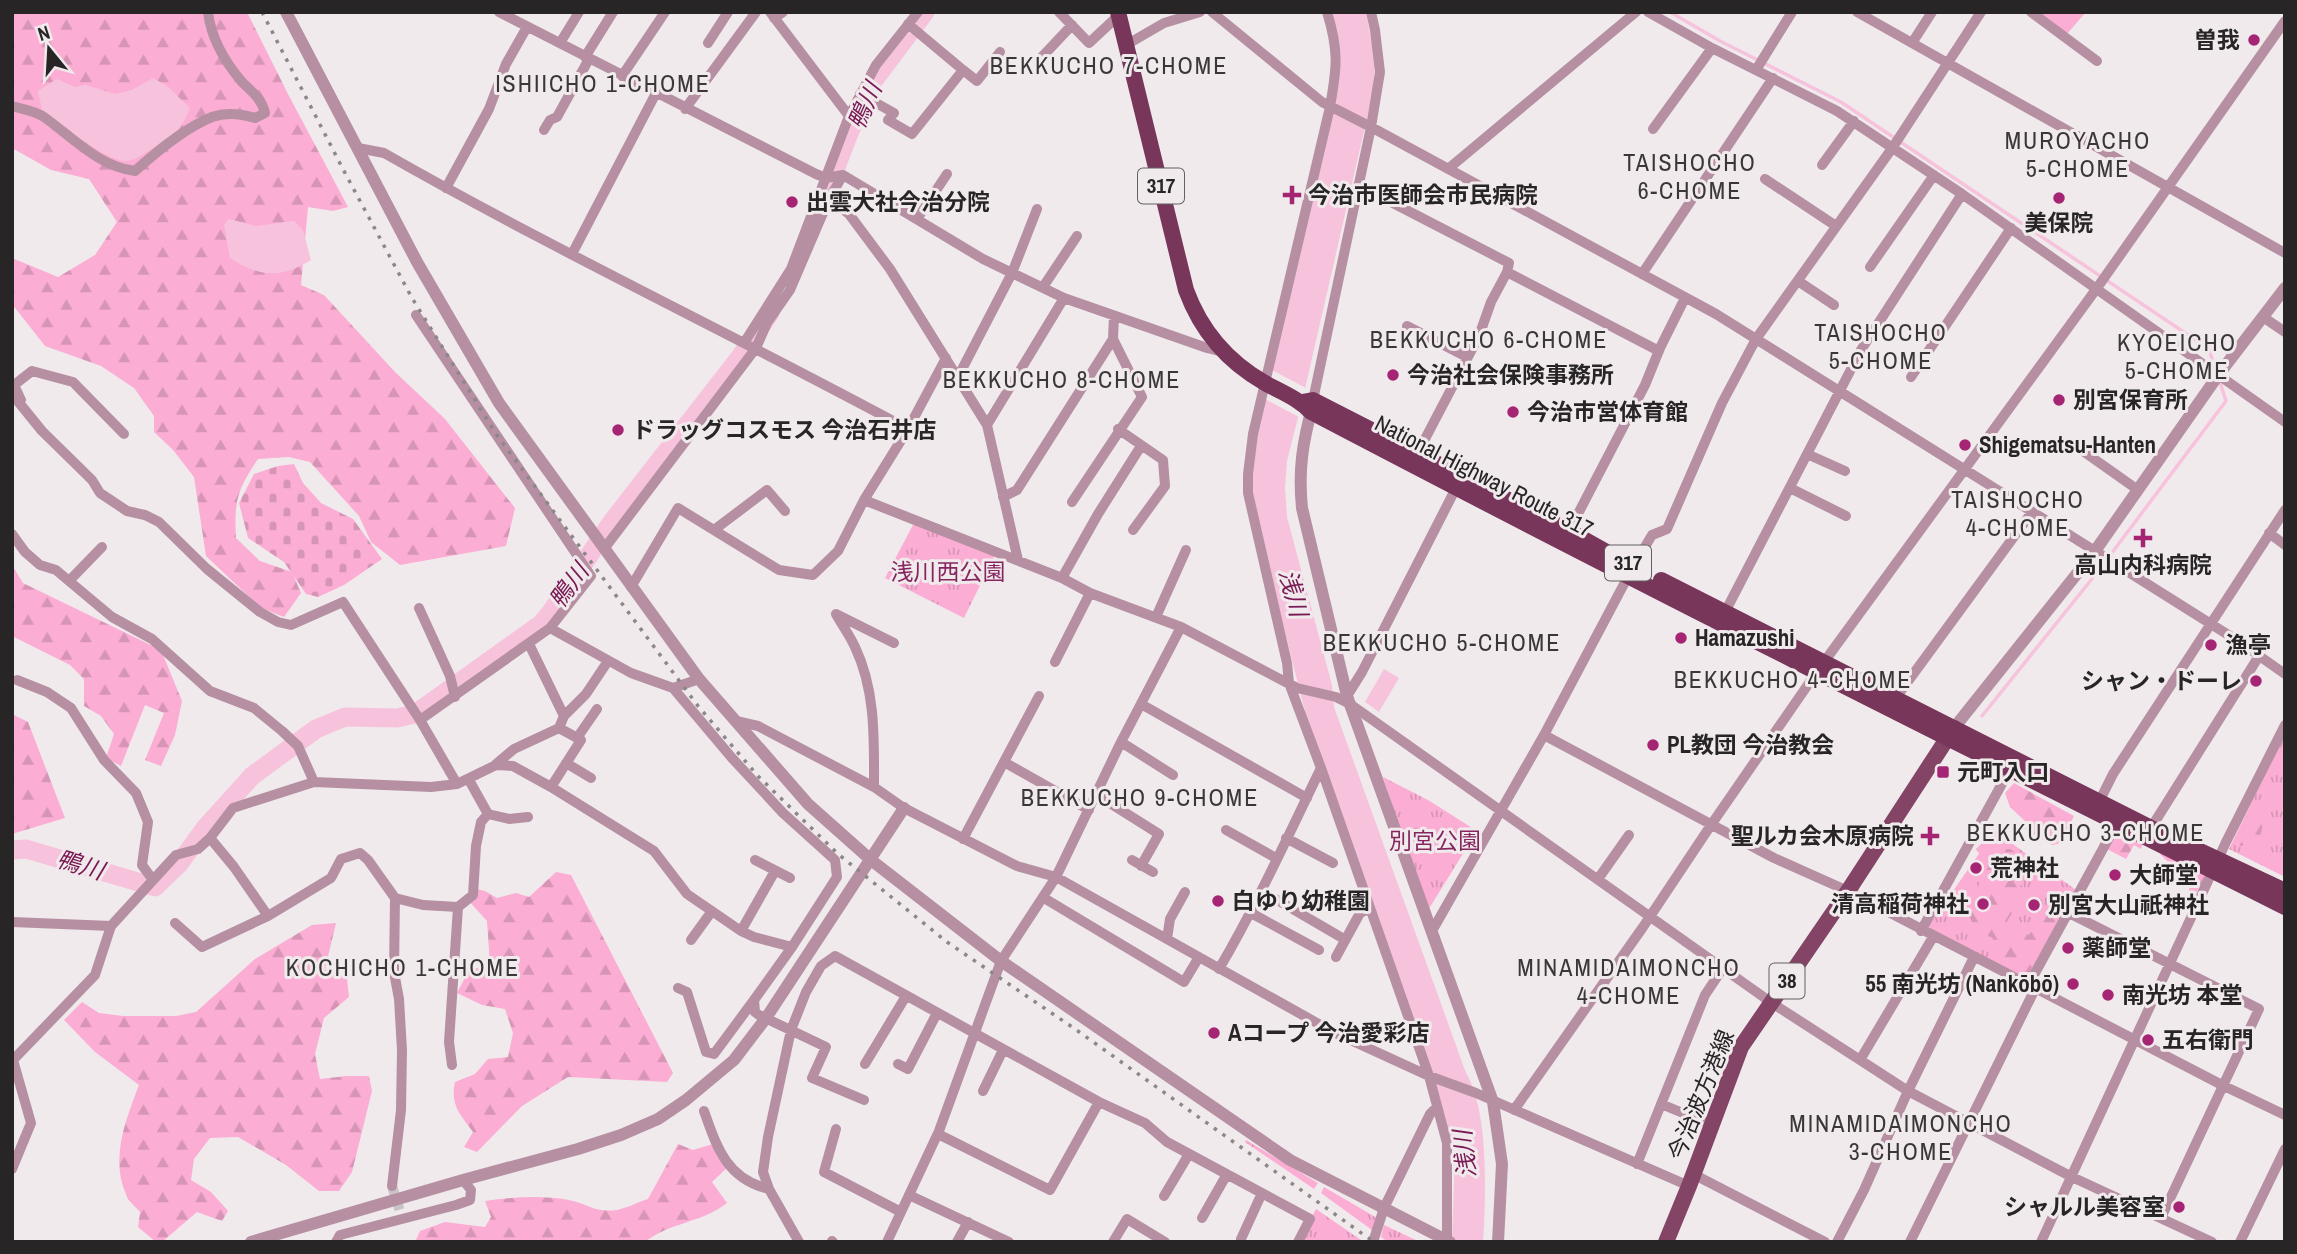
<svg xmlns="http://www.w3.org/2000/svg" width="2297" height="1254" viewBox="0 0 2297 1254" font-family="'Archivo Narrow','Noto Sans JP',sans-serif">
<defs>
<pattern id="grass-tufts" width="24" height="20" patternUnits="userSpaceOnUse" patternTransform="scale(1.75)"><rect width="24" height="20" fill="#fbadd4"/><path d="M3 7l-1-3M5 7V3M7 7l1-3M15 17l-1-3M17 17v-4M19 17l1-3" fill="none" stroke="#d795b6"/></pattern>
<pattern id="forest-firs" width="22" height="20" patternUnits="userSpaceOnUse" patternTransform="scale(1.75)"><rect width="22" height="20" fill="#fbadd4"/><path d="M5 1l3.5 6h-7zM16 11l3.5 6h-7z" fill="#d795b6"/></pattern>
<pattern id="cemetery-stones" width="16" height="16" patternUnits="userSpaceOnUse" patternTransform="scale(1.75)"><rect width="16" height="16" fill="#fbadd4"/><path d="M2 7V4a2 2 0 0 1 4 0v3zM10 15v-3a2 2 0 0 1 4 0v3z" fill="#d795b6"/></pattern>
</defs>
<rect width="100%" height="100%" fill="#f0eaec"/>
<path fill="url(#grass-tufts)" d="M2037 12H2086L2067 34Z
M914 523 995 555 964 618 885 578Z
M2285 734V877L2229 849Z
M1383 777 1428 800 1477 831 1430 907H1426Z
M1995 831 2076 890 2026 982 1927 928Z
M1246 1140 1318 1183 1314 1189 1245 1142Z
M1324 1187 1377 1218 1372 1230 1321 1193Z
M1316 1209 1364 1242H1300Z
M1384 1225 1420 1242H1388L1381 1237Z"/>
<path fill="url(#forest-firs)" d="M12 12H247L288 94 348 207 333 211 308 207 301 285 324 295 395 372 445 419 515 508 506 546 400 565 371 542 359 516 310 462 289 457 258 459C237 490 234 501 236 538L260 561 292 572 301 593 284 617 261 608 206 556 194 477 173 450 154 432V416L134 388 101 366 45 346 12 304V258L58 277 95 255 117 222 89 179 51 170 12 148Z
M12 565 23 583 161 650 182 701 175 735 161 766 145 760 164 713 145 705 121 766 106 758 114 734 101 716 84 706V679L70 665 12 636Z
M12 714 28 722 65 818 12 834Z
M2014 783 2074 816 2061 843 2052 845 2025 829 2026 822 2010 807 2005 793Z
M2255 801 2268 815 2258 837 2241 846 2234 843Z
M2119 826 2144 839 2141 849 2134 845 2126 859 2107 849Z
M1985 840 1993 849H2010L2043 869 2038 879 2028 875 2014 895 2015 908 2006 923 2029 935 2052 903 2064 910 2026 979 1988 955 1993 938 1978 932 1966 911 1988 867 1976 849Z
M2163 850 2208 874 2191 901 2188 893 2191 884 2161 872 2168 862 2160 854Z
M556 872 571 875 673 1073 667 1082 568 1077 522 1106 477 1152 464 1147 473 1132C460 1114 450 1105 455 1082L475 1074 488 1059 508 1057 513 1033 505 1009 482 1005 457 993 469 970 490 965 487 921 467 899 472 888 485 891 497 898 516 893 529 897Z
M336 923 325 969 347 979 349 997 324 1018 315 1054 320 1079 346 1076H369L372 1091 352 1172 339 1191H319L286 1165 238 1137 210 1138 194 1159 191 1180 211 1192 228 1211 222 1221 197 1212 162 1242H156L138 1227 140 1212C135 1206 128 1201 126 1194 110 1158 126 1119 139 1085L95 1052 64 1020 82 1002 99 1013 123 1016H176L196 1012 255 959 312 925Z
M716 1143 731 1164 712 1182 727 1203C704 1222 668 1223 645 1242H415L420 1231 445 1222 485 1227 491 1217 485 1201C513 1197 541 1195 569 1200 588 1204 595 1213 617 1210 627 1208 638 1202 648 1199L678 1144 693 1150Z"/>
<path fill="url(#cemetery-stones)" d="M294 464 303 483 321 503 353 519 382 559 344 585 318 597 306 594 284 562 248 538 239 503 254 474 278 466Z"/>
<path fill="#f7c3dc" d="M1330 12H1366L1375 61 1373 92 1302 402 1287 461 1285 488 1287 517 1332 685 1334 707 1466 1073C1489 1110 1486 1197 1483 1242H1452L1455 1153 1435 1088 1314 744 1301 696 1254 508 1251 480 1256 439 1335 98 1341 59Z
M153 78 167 86 190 108C182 128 176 133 159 144 149 150 137 161 125 161 104 160 59 122 42 110L38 91 57 79 75 87 85 85 115 94 132 90Z
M229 219 256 226 294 221 303 230 311 260C280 279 260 277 230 258L224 225Z
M1384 669 1399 678 1379 712 1365 702Z"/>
<path fill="#f0eaec" d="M1272 370 1306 388 1299 417 1265 399Z"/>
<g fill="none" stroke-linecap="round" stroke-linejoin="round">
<path stroke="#f7c3dc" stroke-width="3.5" d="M1670 12 1720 41 1841 102 2209 349 2215 368
M1982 716 2099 570 2226 401 2219 379"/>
<path stroke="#f7c3dc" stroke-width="19" d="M818 214 849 133 874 80 925 12
M12 850 26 849 155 887 179 864 205 828 252 776 316 729 345 717 397 718 415 714 541 624 551 612 611 523 740 357 770 313"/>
<path stroke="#c8c3c4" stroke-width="10" stroke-dasharray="10 5" stroke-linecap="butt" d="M392 1186 402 1218"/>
<path stroke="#b690a2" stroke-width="10" d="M499 12 816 174 826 178 843 175 983 259 1064 298 1207 348 1223 352
M770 12 849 116
M1059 12 1089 43 1119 15
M1212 12 1322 102 1371 127 1380 72 1375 30 1371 12
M1327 12C1339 51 1337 67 1330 107L1253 434 1248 474V493L1287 663 1289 683 1321 768 1429 1076 1447 1143V1242
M1648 12 1712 48 1837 111 1962 194 2285 422
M1857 12 2285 253
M2031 12 2097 61
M774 18 783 12
M560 43 579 12
M708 43 728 12
M1912 43 1932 12
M1126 45 1164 23 1200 12
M585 57 613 12
M1041 58 1072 25
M963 70 977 81 1000 52
M1756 70 1792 12
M622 76 665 12
M860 94 894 113 888 120 912 134 963 70 908 24
M12 106C22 109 36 111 44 117 72 137 99 167 135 171 155 153 187 127 212 117 226 112 242 114 255 118L265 113C262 99 252 92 242 82 225 62 211 38 208 12
M685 109 756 12
M1653 129 1712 48
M544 130 550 120 557 117 589 59
M358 148 384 153C556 251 734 335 908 429
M1822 165 1854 121
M1448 169 1636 12
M1765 179 1836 226
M1358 185 1509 263 1507 272
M446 188 489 109 506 64 527 27
M820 192 849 214 890 269 987 425 1018 560
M917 219 947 174
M572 254 656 93
M1870 267 1934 175
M1642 274 1773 78
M1798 281 1834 305
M1043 287 1077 236
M416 315 591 576 550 628
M2263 317 2285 332
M1407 326 1467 357
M744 343 791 269 849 116 876 65 918 12
M958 377 1012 273 1037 209
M1911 377 2011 228
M12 394 42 431 92 480 100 493 127 511 145 515 159 522 207 569 260 612 278 622 291 625 343 602 420 720 457 784
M21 400 14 385 32 371 73 382 124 434
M1313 400 1371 127 1716 314 2095 551 2238 641 2285 674
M987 425 1064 298
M1118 429 1163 460 1165 486 1133 530
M2080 449 2138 490
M1807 454 1845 471
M1415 458 1479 336 1491 302 1507 272 1659 351
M1790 488 1846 516
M1003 497 1017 490 1113 339
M864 500 1062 578 1090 593 1181 627 1297 688 1336 697 1350 704 1772 1003 1908 1091 2072 1177 2212 1242
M1072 502 1142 397 1113 339 1114 316
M714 530 767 490 785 511
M1568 533 1645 385 1660 348 1685 298
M2269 533 2285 545
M12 534 25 552 40 565 56 570 69 581
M102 547 69 581 112 617 152 639 210 691 254 708 282 731 298 746 314 782
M604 549 756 348 767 323 790 290 829 199 843 175
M1062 578 1098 514 1141 446
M631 587 678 508 779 570 813 575 838 551 864 500 908 429 946 358
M419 608 450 676 455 697
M1723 616 1861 350 1962 194
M1156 617 1186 550
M529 644 564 716
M1055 662 1090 593
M17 680 47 692 71 708 104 760 136 793 148 822 142 865 153 880
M673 688 699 679
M1347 696 1362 672 1457 486
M1895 699 2032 512
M1141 704 1307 798
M420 720 550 628 631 673 673 688 732 758 783 813 835 860 837 877 792 947 754 1000 755 1012 759 1015 826 1047 812 1078 864 1100
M736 721 758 726 874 787 904 808 1017 866 1056 877 1333 1032 1429 1076 1476 1093 1689 1186
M1544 735 1774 858 1848 891 2222 1085 2285 1115
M577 738 597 709
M1121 742 1173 775
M1004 762 1089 810
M566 763 591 778
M496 764 514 749 559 728 564 716 586 694 608 661
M551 787 581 740 559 728
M874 787C874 740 876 691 855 647 850 636 842 625 836 614L894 643
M1097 795 1159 834 1141 866
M2099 802 2113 774 2285 510
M488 814 509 819 528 817
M2151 828 2259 656
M1226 830 1276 858
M210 838 234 867 268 916 331 878 341 859 360 853 368 860 395 898
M1286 838 1333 863
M963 839 1039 696
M755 860 790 878
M1132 860 1153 872
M1598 879 1629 835
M1262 891 1344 939
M1044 898 1184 982 1199 957
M1251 913 1319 950
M2069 913 2259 1009 2161 1218
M12 922 111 926
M175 923 202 947 268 916
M741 931 775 871
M1432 931 1544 735 1633 567 1652 535 1667 529 1722 403 1756 339 1893 147 1981 12
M1921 931 2010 769
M1167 939 1170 919 1185 892
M691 940 712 911
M1336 957 1360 913 1369 909
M1219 969C1257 904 1288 836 1321 768
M2029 984 2117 823
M678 988 687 992 706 1052 714 1054 754 1000
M1860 1060 1933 937
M865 1064 906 996
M898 1064 908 1069 937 1013
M452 1065 449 1042 458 907
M983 1091 1003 1050
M1661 1104 1712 1125
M1514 1110 1643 927 1711 825 1816 673 2097 288 2285 21
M704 1111C717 1148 727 1179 769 1189
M836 1129 824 1172 901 1212
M938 1134 1050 1190 1099 1102
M1637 1164 1705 995 1723 968
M12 1169 31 1123 13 1060 95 975 111 926 176 855 198 849 210 838 233 808 314 782 431 787 457 784 496 765 513 766 551 787 654 851 687 894 741 931 754 937 792 947
M1693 1174 1825 1242
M392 1186 401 1110 402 1050 399 999 394 972 395 898 423 905 458 907 473 895 476 846 481 822 488 814 469 780
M909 1195 1009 1242
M1164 1196 1189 1154
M1202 1218 1227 1174
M1241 1239 1262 1193
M832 1241 833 1242
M336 1242 340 1235 456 1205 470 1200 471 1190 463 1180
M799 1242 769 1189 763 1172 768 1137 791 1030 806 992 821 966 835 956 1099 1102 1145 1123 1167 1142 1310 1219 1298 1242
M887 1242 939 1131 1001 961 1056 877 1121 742 1181 627
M957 1242 968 1222
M1113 1242 1127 1219 1165 1242
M1373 1242 1384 1208 1430 1114 1437 1107
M1837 1242 1864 1190 1908 1091 1974 957
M1910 1242 2036 987
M2041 1242 2226 842 2285 725
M2240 1242 2285 1149"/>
<path stroke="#b690a2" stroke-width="12" d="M286 12 417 262 499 403 699 679 808 804 871 860 1001 961 1290 1160 1450 1242
M1313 404C1303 441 1298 469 1302 508L1347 696 1493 1102 1502 1164 1498 1242
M1954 728 2095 551 2219 374 2285 288
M251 1242 463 1180 578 1149 621 1135 658 1119 686 1100 734 1060 766 1018 904 808"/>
<path stroke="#834466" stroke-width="16" d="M1666 1242 1689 1186 1741 1047 1848 891 1954 728"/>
<path stroke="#79365b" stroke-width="16" d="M1118 12 1186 290C1201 331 1228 362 1265 383 1281 392 1298 398 1311 412 1633 581 1959 744 2285 907
M1302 402 1313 400 1569 531 1637 569
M1661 580 2151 828 2285 891"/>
<path stroke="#8c8889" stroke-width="3.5" stroke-dasharray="3.5 7" stroke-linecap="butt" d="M262 12 345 173 412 298 496 434 698 706 758 776 838 854 947 942 1075 1029 1374 1242"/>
</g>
<g fill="#a52574" stroke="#f0eaec" stroke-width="2.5">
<circle cx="2254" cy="40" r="7"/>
<path d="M1288.5 184.5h7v7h7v7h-7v7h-7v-7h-7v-7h7z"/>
<circle cx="2059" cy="198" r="7"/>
<circle cx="792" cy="202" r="7"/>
<circle cx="1393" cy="375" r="7"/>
<circle cx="2059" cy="400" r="7"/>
<circle cx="1513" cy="412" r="7"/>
<circle cx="618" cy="430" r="7"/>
<circle cx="1965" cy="445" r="7"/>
<path d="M2139.5 527.5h7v7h7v7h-7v7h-7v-7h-7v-7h7z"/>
<circle cx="1681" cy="638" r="7"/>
<circle cx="2211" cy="645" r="7"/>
<circle cx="2256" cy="681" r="7"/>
<circle cx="1653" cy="745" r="7"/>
<rect x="1936" y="765" width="14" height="14" rx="3.5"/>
<path d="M1926.5 825.5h7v7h7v7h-7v7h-7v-7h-7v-7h7z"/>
<circle cx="1976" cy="868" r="7"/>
<circle cx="2115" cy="875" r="7"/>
<circle cx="1218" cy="901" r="7"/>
<circle cx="1983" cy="904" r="7"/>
<circle cx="2034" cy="905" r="7"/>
<circle cx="2068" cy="948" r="7"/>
<circle cx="2073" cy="984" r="7"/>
<circle cx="2108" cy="995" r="7"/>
<circle cx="1214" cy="1033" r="7"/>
<circle cx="2148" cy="1040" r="7"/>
<circle cx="2179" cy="1207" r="7"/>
</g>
<g text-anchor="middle" stroke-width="6" stroke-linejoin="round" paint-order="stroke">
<g fill="#f0eaec" stroke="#636061" stroke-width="2">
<rect x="1138" y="168.5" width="46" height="35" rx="5"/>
<rect x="1605" y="545.5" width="46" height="35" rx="5"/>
<rect x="1769.5" y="963.5" width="35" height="35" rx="5"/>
</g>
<g font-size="21" font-weight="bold" fill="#272526">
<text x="1161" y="193">317</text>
<text x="1628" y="570">317</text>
<text x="1787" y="988">38</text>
</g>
<g font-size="23" font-weight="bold" fill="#272526" stroke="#f0eaec" text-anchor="start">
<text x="2240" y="48" text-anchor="end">曽我</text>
<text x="1308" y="203">今治市医師会市民病院</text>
<text x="806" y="210">出雲大社今治分院</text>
<text x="2059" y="231" text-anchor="middle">美保院</text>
<text x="1407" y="383">今治社会保険事務所</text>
<text x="2073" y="408">別宮保育所</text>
<text x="1527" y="420">今治市営体育館</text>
<text x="632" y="438">ドラッグコスモス 今治石井店</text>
<text x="1979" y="453">Shigematsu-Hanten</text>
<text x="2143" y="573" text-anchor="middle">高山内科病院</text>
<text x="1695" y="646">Hamazushi</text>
<text x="2225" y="653">漁亭</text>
<text x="2242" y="689" text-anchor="end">シャン・ドーレ</text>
<text x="1667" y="753">PL教団 今治教会</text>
<text x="1957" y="780">元町入口</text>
<text x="1914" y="844" text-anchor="end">聖ルカ会木原病院</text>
<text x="1990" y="876">荒神社</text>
<text x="2129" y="883">大師堂</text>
<text x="1232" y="909">白ゆり幼稚園</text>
<text x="1969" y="912" text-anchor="end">清高稲荷神社</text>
<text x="2048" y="913">別宮大山祇神社</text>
<text x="2082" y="956">薬師堂</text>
<text x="2059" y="992" text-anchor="end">55 南光坊 (Nankōbō)</text>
<text x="2122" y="1003">南光坊 本堂</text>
<text x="1228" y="1041">Aコープ 今治愛彩店</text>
<text x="2162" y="1048">五右衛門</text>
<text x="2165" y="1215" text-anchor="end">シャルル美容室</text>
</g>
<g font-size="23" fill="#272526" stroke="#f0eaec">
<text transform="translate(1484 476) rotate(27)" y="8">National Highway Route 317</text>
<text transform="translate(1701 1095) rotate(-68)" y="8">今治波方港線</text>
</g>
<g font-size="23" fill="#86265f" stroke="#f0eaec">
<text x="948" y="580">浅川西公園</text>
<text x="1435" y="849">別宮公園</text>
</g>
<g font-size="24" letter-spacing="2" fill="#3b3739" stroke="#f0eaec">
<text x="1109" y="74">BEKKUCHO 7-CHOME</text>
<text x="603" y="92">ISHIICHO 1-CHOME</text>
<text x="2078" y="149">MUROYACHO<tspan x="2078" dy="28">5-CHOME</tspan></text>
<text x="1690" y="171">TAISHOCHO<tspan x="1690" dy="28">6-CHOME</tspan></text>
<text x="1881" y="341">TAISHOCHO<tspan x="1881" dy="28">5-CHOME</tspan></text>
<text x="1489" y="348">BEKKUCHO 6-CHOME</text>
<text x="2177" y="351">KYOEICHO<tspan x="2177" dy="28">5-CHOME</tspan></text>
<text x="1062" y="388">BEKKUCHO 8-CHOME</text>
<text x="2018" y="508">TAISHOCHO<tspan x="2018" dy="28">4-CHOME</tspan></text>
<text x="1442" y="651">BEKKUCHO 5-CHOME</text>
<text x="1793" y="688">BEKKUCHO 4-CHOME</text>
<text x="1140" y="806">BEKKUCHO 9-CHOME</text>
<text x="2086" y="841">BEKKUCHO 3-CHOME</text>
<text x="403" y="976">KOCHICHO 1-CHOME</text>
<text x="1629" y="976">MINAMIDAIMONCHO<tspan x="1629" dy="28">4-CHOME</tspan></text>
<text x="1901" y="1132">MINAMIDAIMONCHO<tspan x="1901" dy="28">3-CHOME</tspan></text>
</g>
<g font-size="24" font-style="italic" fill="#7a1a55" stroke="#f0eaec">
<text transform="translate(865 106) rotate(-66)" y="8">鴨川</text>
<text transform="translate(569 586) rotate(-54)" y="8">鴨川</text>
<text transform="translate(1293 593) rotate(75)" y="8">浅川</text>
<text transform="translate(80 865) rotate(17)" y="8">鴨川</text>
<text transform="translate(1465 1154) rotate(-96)" y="8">浅川</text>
</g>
</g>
<rect width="2297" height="1254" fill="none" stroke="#272526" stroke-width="28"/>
<g transform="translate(49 49) rotate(342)" stroke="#f0eaec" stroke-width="5" paint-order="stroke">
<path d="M0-5L12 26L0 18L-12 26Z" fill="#272526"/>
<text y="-10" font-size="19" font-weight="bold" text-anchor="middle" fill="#272526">N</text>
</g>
</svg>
